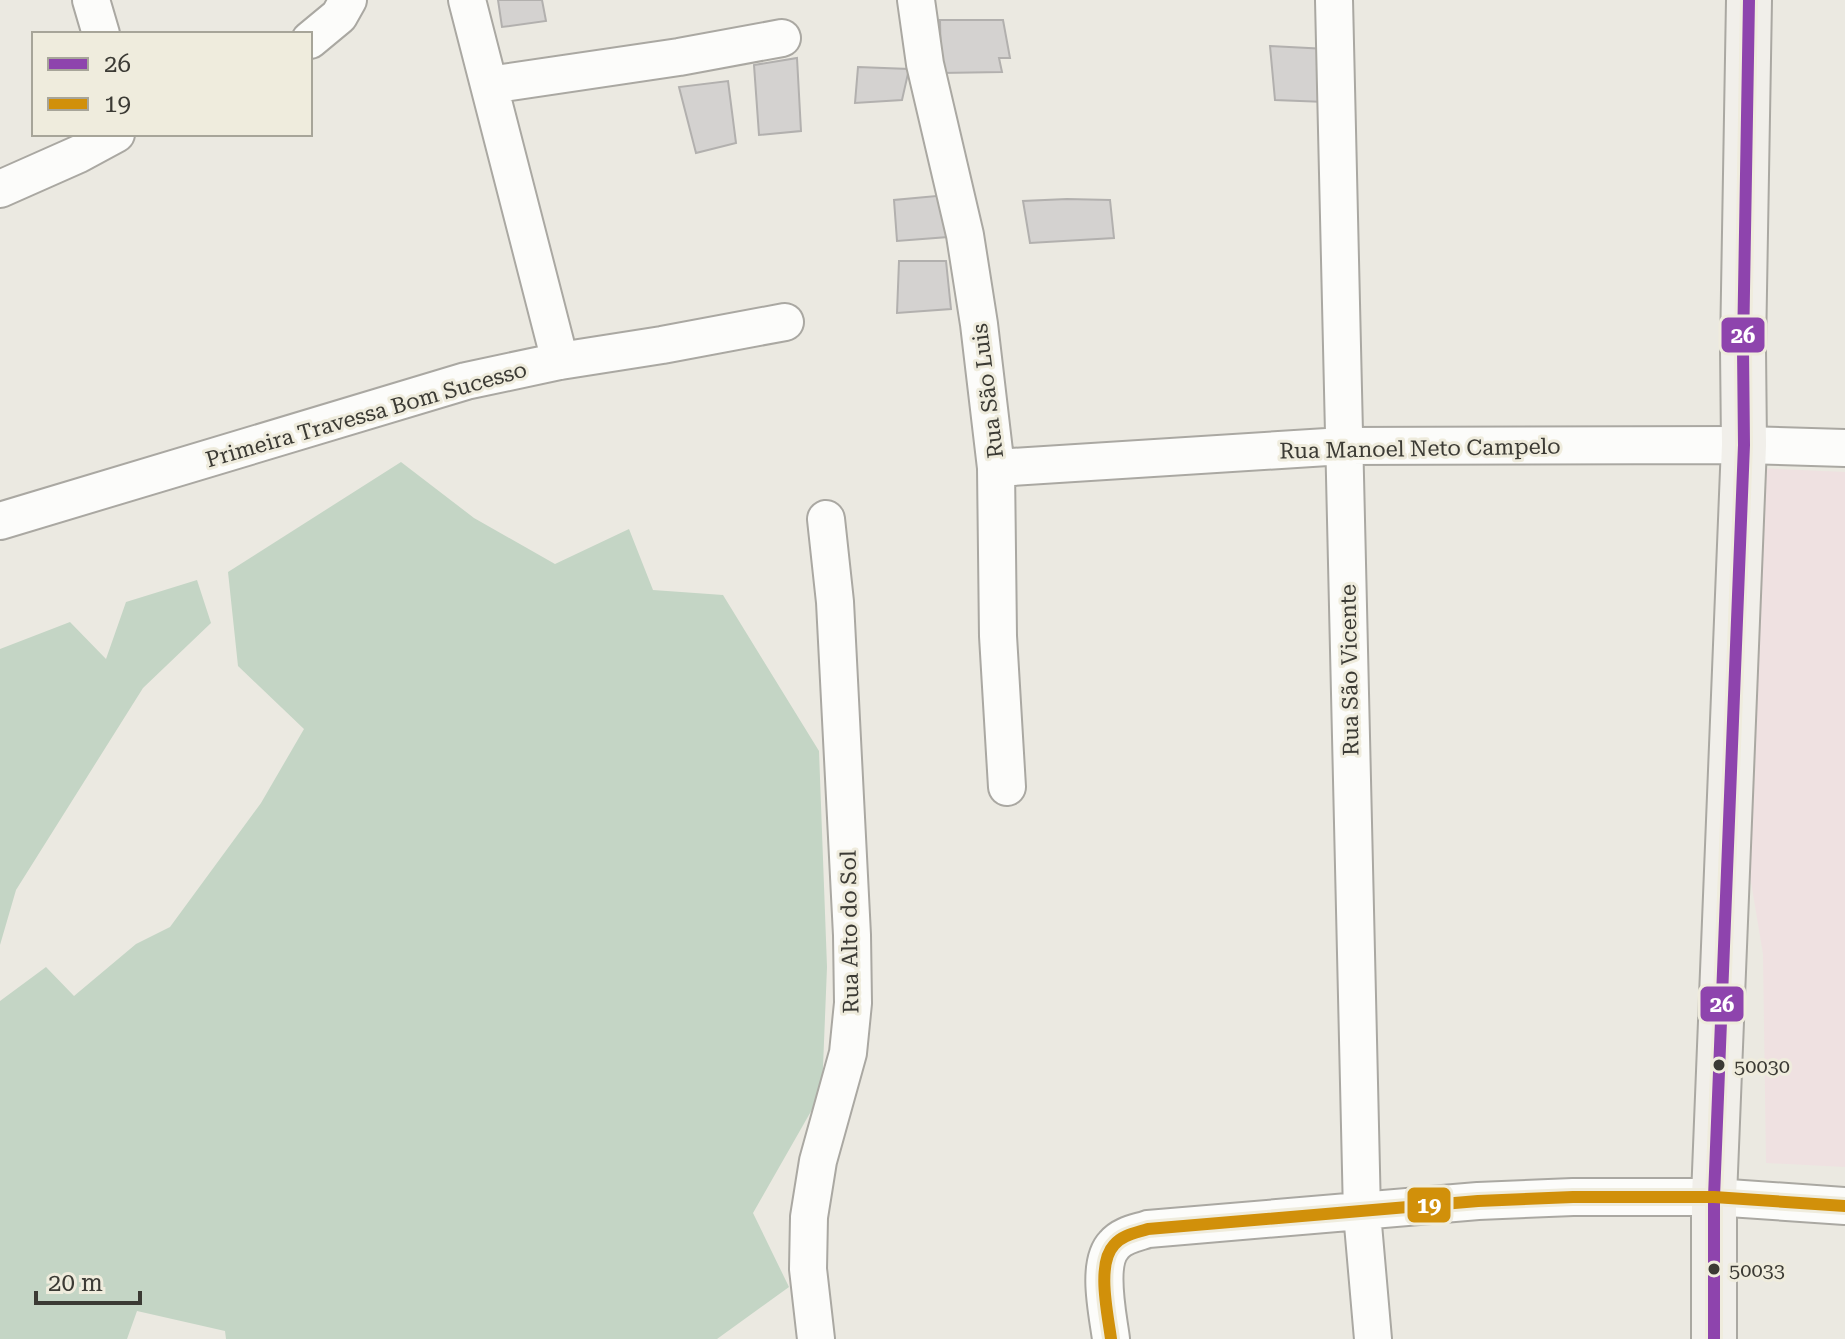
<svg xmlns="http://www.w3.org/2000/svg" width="1845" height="1339" viewBox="0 0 1845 1339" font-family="'Roboto Serif',serif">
<rect width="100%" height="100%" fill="#ebe9e1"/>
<path fill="#efe1e1" d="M1755 468 1845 472V1167L1766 1163 1763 954 1739 810Z"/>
<path fill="#c4d5c5" d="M401 462 474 518 555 564 629 529 653 590 723 595 819 751 827 967 822 1092 753 1213 789 1287 717 1339H226L225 1331 137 1311 127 1339H0V1001L46 967 74 996 136 944 170 927 261 803 304 729 238 666 228 572Z
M197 580 211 623 143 688 16 890 0 945V649L70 622 106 659 126 602Z"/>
<path fill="#d4d2d0" stroke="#b2b0ae" stroke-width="2" d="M498 0H542L546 21 502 27Z
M940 20H1003L1010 58H999L1002 72 941 73Z
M1270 46 1327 49 1325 102 1275 100Z
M797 58 801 131 759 135 754 65Z
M858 67 909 69 902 100 855 103Z
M728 81 736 143 696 153 679 87Z
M947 195 948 237 897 241 894 200Z
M1067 199 1110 200 1114 238 1030 243 1023 201Z
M899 261H946L951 309 897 313Z"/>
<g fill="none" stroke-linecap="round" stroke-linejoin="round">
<g stroke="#aaa8a2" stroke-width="40">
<path id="street" d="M91 0 101 34
M467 0 560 361
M916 0 925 64 965 235 979 324 996 468 998 636 1007 787
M1334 0 1362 1213 1373 1339
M310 40 339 16 348 0
M489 85 679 57 782 38
M0 189 79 154 116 134
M996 468 1343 446 1744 445 1845 448
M0 521 466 381 560 361 662 345 785 322
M816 1339 808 1269 809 1217 818 1161 848 1053 853 1003 852 935 835 602 826 519
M1111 1339C1108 1315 1096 1264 1114 1245 1122 1235 1136 1233 1148 1229L1478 1201 1573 1197H1714L1845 1206"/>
</g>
<g stroke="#aaa8a2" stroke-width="48">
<path id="secondary" d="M1714 1339V1197L1744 445 1743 349 1749 0"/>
</g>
<use href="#street" stroke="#fcfcfa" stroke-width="36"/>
<use href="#secondary" stroke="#f1efea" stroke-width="44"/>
<g stroke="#efecdd" stroke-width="18">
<path id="bus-1" d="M1714 1339V1197L1744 445 1743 349 1749 0"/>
</g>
<g stroke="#efecdd" stroke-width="18">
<path id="bus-2" d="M1111 1339C1108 1315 1096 1264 1114 1245 1122 1235 1136 1233 1148 1229L1478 1201 1573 1197H1714L1845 1206"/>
</g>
<use href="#bus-1" stroke="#8e44ad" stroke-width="12"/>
<use href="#bus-2" stroke="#d1900a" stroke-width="12"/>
</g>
<g fill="#3b3a34" stroke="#efecdd" stroke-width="3">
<circle cx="1719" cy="1065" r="7"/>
<circle cx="1714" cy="1269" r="7"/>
</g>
<g text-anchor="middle" stroke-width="6" stroke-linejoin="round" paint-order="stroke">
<g font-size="20" fill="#3b3a34" stroke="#efecdd" text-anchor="start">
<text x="1734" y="1073">50030</text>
<text x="1729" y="1277">50033</text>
</g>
<g font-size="22" fill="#3b3a34" stroke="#efecdd">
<text transform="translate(987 391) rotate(-97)" y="8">Rua São Luis</text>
<text transform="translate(366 414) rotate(-16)" y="8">Primeira Travessa Bom Sucesso</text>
<text transform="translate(1420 448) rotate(-1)" y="8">Rua Manoel Neto Campelo</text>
<text transform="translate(1349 670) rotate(-91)" y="8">Rua São Vicente</text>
<text transform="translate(849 932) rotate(-91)" y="8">Rua Alto do Sol</text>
</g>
</g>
<g stroke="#efecdd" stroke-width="3">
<rect x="1720" y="316" width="46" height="38" rx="8" fill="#8e44ad"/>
<rect x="1699" y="985" width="46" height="38" rx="8" fill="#8e44ad"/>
<rect x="1406" y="1186" width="46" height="38" rx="8" fill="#d1900a"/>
</g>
<g font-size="22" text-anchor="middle" font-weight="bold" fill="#fff">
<text x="1743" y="343">26</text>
<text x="1722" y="1012">26</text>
<text x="1429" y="1213">19</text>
</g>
<rect x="32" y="32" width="280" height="104" fill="#efecdd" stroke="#a7a599" stroke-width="2"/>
<rect x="48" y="58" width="40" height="12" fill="#8e44ad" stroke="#a7a599" stroke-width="2"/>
<text x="104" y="72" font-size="24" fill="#3b3a34">26</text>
<rect x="48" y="98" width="40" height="12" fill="#d1900a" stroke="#a7a599" stroke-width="2"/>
<text x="104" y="112" font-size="24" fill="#3b3a34">19</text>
<path d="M36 1291v12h104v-12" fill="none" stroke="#3b3a34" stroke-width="4"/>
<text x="48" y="1291" font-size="24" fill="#3b3a34" stroke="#efecdd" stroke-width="6" paint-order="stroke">20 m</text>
</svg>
